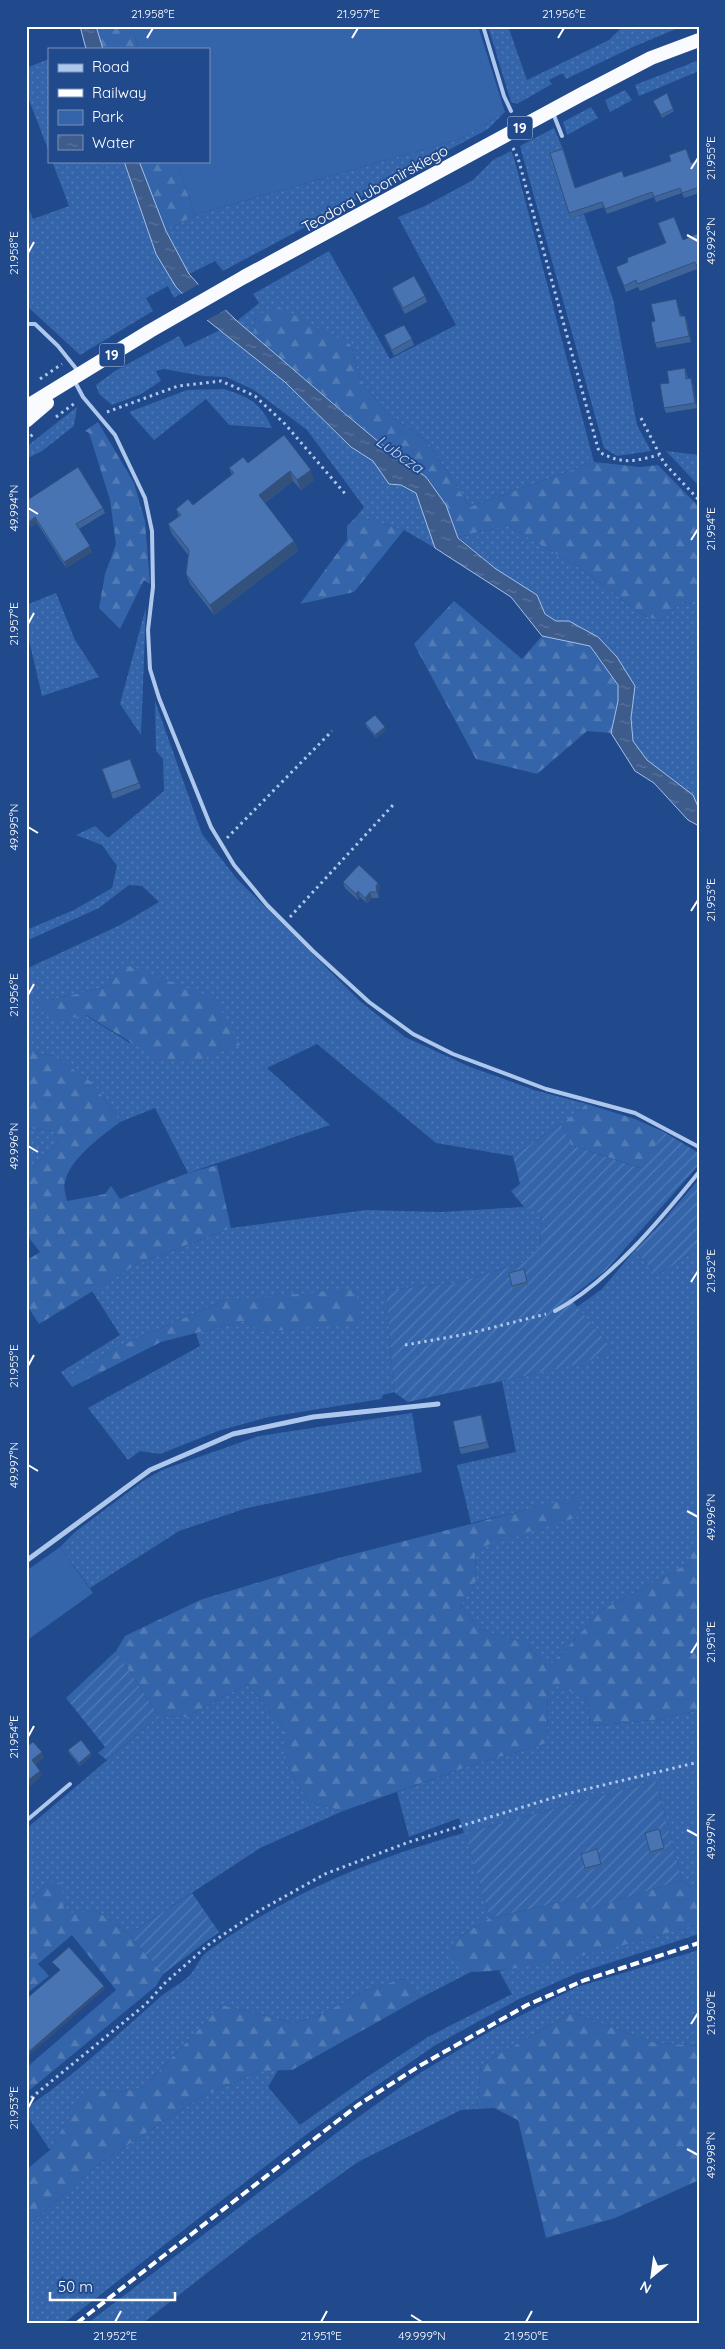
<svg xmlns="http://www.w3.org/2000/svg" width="725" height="2349" viewBox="0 0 725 2349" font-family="Quicksand,sans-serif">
<defs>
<pattern id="grass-dots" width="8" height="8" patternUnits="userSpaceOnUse" patternTransform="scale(1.25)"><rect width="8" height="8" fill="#3464a9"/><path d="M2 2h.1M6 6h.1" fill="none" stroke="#527bb6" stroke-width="1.8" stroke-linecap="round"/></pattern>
<pattern id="forest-firs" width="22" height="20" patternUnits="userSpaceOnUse" patternTransform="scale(1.25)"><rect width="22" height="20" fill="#3464a9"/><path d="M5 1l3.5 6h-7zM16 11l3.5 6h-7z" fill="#527bb6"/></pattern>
<pattern id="garden-furrows" width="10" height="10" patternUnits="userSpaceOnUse" patternTransform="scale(1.25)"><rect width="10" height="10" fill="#3464a9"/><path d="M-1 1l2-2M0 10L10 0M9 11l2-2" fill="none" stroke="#527bb6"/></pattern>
<pattern id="water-ripples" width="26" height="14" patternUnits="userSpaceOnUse" patternTransform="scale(1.25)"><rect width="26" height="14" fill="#3d5c8c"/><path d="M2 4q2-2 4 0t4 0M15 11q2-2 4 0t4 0" fill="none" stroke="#5a749d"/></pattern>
</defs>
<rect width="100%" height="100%" fill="#204a8c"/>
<path fill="url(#grass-dots)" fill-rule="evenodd" d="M488 26H508L527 80 609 40 623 26H683L633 47 566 79 563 73 549 80 552 84 517 104 511 102Z
M49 59V152L26 92V68Z
M699 60V71L639 96 635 85Z
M625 90 632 100 610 112 605 100Z
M591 107 598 118 567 135 563 122Z
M505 112 488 129 223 271 215 261 189 274 166 231 195 215 460 139Z
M554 128 565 154 552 158 571 218 584 214 613 299 637 425 651 451 617 456 604 448 520 146Z
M511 151 514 158 594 462 470 507 427 441 387 414 360 379 351 345 256 317 253 335 237 321 259 303 253 294 329 251 390 359 456 325 398 217 425 206 473 180 493 160Z
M52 161H124L156 254 182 293 174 298 168 286 146 298 153 311 80 355 28 307 26 309V202L33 219 69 206Z
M220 330 285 382 351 447 373 461 389 484 401 485 416 493 435 548 404 530 357 516 364 507 307 430 254 390 226 377 203 376 164 369 156 371 161 381 141 394 112 405 99 394 96 385 115 371 179 336 185 347Z
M224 389C249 397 261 403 272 428L229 425 206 399 154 440 129 412 187 390Z
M77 407 74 426 42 451 26 459V447Z
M666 451 699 455V486Z
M507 525 578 567 645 616 661 621 682 602 699 605V809L693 795 647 760 633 741 631 718 635 686 617 657 598 637 569 621H556L545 614 537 595 496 569 458 537Z
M56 593 75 640 99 677 42 696 26 627V605Z
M146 607 141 735 120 704Z
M155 701 202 834 237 879 361 1002 405 1037 468 1066 534 1090 587 1104 561 1124 513 1156 436 1143 317 1044 267 1068 330 1125 188 1173 155 1108 120 1122 93 1083 54 1056 26 1052V969L120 925 159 902 142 886 129 885 99 908 26 941V930L74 910 112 888 117 866 102 845 76 835 95 826 108 838 164 791 163 759 156 751ZM129 967 130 1043 85 1015 38 1003 105 987Z
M26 1128 53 1131 59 1141 26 1174Z
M524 1207 542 1213 540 1247 523 1263 455 1283 386 1290 394 1392 383 1395 381 1399 269 1417 218 1431 160 1454 140 1451 128 1460 88 1408 200 1346 196 1333 243 1321 260 1332 225 1300 122 1345 66 1379 61 1372 120 1335 92 1291 137 1264 231 1228 366 1210 442 1212Z
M699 1248V1537L695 1540 689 1563 602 1610 548 1668 525 1643 479 1629 461 1605 476 1581 475 1551 580 1497 471 1523 457 1465 516 1452 502 1381 530 1375 613 1350 577 1307 602 1289 635 1250 657 1276Z
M412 1413 422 1472 247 1508 179 1531 90 1588 60 1547 75 1532 143 1481 162 1470 259 1436Z
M548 1681 586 1698 591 1726 661 1719 699 1710V1883L690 1887 682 1880 656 1781 465 1833 490 1918 457 1938 450 1951 471 1972 420 1998 402 1979 364 1991 321 2015 294 2023 222 2005 144 2087 119 2092 85 2090 50 2150 26 2114V2108C74 2076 116 2036 158 1999 167 1990 180 1985 189 1976 196 1969 199 1958 207 1952 282 1896 374 1858 464 1833L459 1818 409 1837 397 1792 472 1765 547 1743Z
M247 1684 284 1727V1760L309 1802 343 1811 260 1848 129 1934 97 1911 64 1914 49 1882 26 1903V1829L159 1716 186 1717Z
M699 1924V1934L575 1974 517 2000 434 2046 311 2131 64 2323H26V2227L103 2161 201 2097 259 2071 278 2070 268 2087 300 2125 370 2075 428 2037 512 1994 499 1971 642 1940Z
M699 1950V2046L651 2042 572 2012 481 2065 477 2109 461 2110 358 2162 253 2237 143 2323H88L339 2131 420 2073 492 2030 577 1987Z"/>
<path fill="url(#forest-firs)" d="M96 26H131L139 49H103Z
M139 161H177L195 215 166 231Z
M275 305 351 345 360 379 387 414 427 441 470 507 594 462 640 467 658 465 699 507V605L682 602 661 621 645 616 578 567 507 525 458 537 446 505 426 477 392 453 253 335 256 317Z
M98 422 134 483 145 521 150 584 144 580 120 629 99 608 105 574 116 544 110 500 89 433 85 431Z
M357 516 404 530 354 592 300 604 347 540V526Z
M454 601 522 659 542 636 590 646 618 685V701L611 733 587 731 537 774 476 759 414 644Z
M129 966 215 999 240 1045 201 1059 162 1061 86 1015 58 1021 39 1010 38 1003 105 987Z
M26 1052 54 1056 93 1083 120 1122C102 1136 70 1158 65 1182 63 1188 66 1196 67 1201L105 1194 111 1186 120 1199 188 1173 217 1165 231 1228 137 1264 39 1324 26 1304V1261L40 1252 26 1234V1174L59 1141 53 1131 26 1128Z
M587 1104 635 1119 664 1132 641 1168 571 1145 561 1124Z
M356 1289 362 1323 260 1332 243 1321 161 1342 72 1387 66 1379 122 1345 225 1300Z
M580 1496 582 1516 497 1541 475 1551 476 1581 461 1605 479 1629 525 1643 548 1668 602 1610 689 1563 695 1539 699 1537V1710L661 1719 591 1726 586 1698 548 1682 547 1743 472 1765 343 1811 309 1802 284 1760V1727L247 1684 186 1717 159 1716 116 1651 125 1636 200 1600 342 1557Z
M682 1880 690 1887 699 1883V1924C628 1944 544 1970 471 1972L449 1951 457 1938 490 1918 582 1897 590 1909Z
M49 1882 62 1883 64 1913 97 1911 129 1934 163 1974 156 1986 26 2093V2068L116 1990 72 1935 38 1964 49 1976 26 1994V1903Z
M402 1979 420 1998 292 2070 259 2071 201 2097 103 2161 26 2227V2170L50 2150 85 2089 119 2092 144 2087 222 2005 294 2023 321 2015 364 1991Z
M572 2012 651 2042 699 2046V2180L615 2218 546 2238 518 2120 494 2108 477 2109 481 2065Z"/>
<path fill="#3464a9" d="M131 26H478L505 112 460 139 195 215 177 161H209V49H139Z
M60 1547 93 1593 26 1641V1571Z"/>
<path fill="url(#garden-furrows)" d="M561 1124 571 1145 640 1168 664 1132 697 1152V1167L606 1270 570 1298 613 1350 583 1363 408 1402 394 1392 386 1290 455 1283 523 1263 540 1247 542 1214 524 1207 511 1191 520 1184 513 1156Z
M699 1179V1248L657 1276 635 1250 664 1220Z
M116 1651 159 1716 107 1760 98 1753 105 1747 66 1698Z
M656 1781 682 1880 590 1909 582 1897 490 1918 465 1833Z
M192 1893 219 1932 163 1974 129 1934Z"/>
<path fill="url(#water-ripples)" stroke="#a1c1ed" d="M80 26H96L103 49H86Z
M124 161H139L166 231 189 274 198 284 237 321 337 407 392 453 426 477 446 505 458 538 496 569 537 595 545 614 556 621H569L598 637 617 657 635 686 631 718 633 741 647 760 693 795 699 809V826L688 820 654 783 635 771 611 733 618 701V685L590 646 542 636 511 597 435 548 416 493 401 485 389 484 373 461 351 447 285 382 207 320 176 287 156 254Z"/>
<path fill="#204a8c" d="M201 283 227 309 205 321 180 295Z"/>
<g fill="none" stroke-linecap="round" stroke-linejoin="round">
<path stroke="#aec7ec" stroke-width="3" stroke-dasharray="2.5 4" stroke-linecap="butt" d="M513 148 518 158 599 452C623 465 634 461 659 455
M40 379 62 364
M107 412 178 386 221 381 255 396 285 424 347 496
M56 417 75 403
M641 418 664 463 699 500
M26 441 33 434
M227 838 332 731
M290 917 393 805
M405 1345 467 1334 546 1314
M26 2102 146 2004 165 1983 208 1945 257 1912 325 1874 409 1842 562 1795 699 1762"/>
<path stroke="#aec7ec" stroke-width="4" d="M483 26 504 96 511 111
M553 113 562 136
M26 324H35L58 346 78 371
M74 380 83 397 115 435 145 498 152 531 153 587 148 630 150 669 159 698 211 827 234 865 267 905 313 951 369 1002 413 1034 453 1054 546 1089 635 1113 699 1147
M555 1311C609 1282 661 1219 699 1172
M26 1821 70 1784"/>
<path stroke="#aec7ec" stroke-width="5" d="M26 1561 150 1470 233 1434 313 1417 438 1404"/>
<path stroke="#f9fbfe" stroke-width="14" d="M26 407 150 331 244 277 582 94 651 58 699 40
M26 421 47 403"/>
<path stroke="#fff" stroke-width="4" stroke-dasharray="9 4" stroke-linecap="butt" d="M77 2323 358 2105 421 2065 527 2005 585 1980 699 1943"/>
</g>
<path fill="#3f649a" d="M667 93 674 111 662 118 653 101Z
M699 161V193L684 198 682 193 656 202 654 197 607 214 604 207 571 218 569 213 575 188 691 163Z
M699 233V272L697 269 640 291 638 287 626 292 616 267 683 240Z
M392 288 425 296 427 302 405 314 394 294Z
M676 299 681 316H685L687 321 691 342 657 348 655 343V321Z
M384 335 412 339 414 345 394 356 386 341Z
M685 368 688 379 691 378 693 384 697 408 666 413 664 408 669 383Z
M284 435 314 480 301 490 293 481 265 503 294 541 298 551 214 615 190 584 186 574 188 555 172 534 168 524 179 516 176 509 193 505 232 475 229 468 248 463Z
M26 501 103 508 105 513 79 529 92 552 66 568 37 523 31 527 26 520Z
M365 723 386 730 376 738 366 726Z
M130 759 141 788 113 799 102 769Z
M343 882 378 883 380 889 378 891 379 898H372L367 903 360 897 358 900 345 888Z
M525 1272 528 1285 513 1289 512 1286Z
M481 1415 483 1421 489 1448 461 1454 459 1448Z
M68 1750 92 1755 80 1766 69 1753Z
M659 1829 665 1851 651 1855 645 1833Z
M597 1849 602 1867 586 1871 585 1868Z"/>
<path fill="#33517d" d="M685 316 687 321 691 342 689 336Z
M691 378 693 384 697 408 695 403Z
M311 470 314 480 301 490 297 480Z
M290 471 293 481 262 505 259 495Z
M35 517 37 523 31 527 29 522Z
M294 541 298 551 214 615 210 605Z
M90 546 92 552 66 568 64 562Z
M385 727 386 730 376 738 375 735Z
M378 883 380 889 378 891 379 898 376 886Z
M358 891 360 897 358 900 356 894Z
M370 892 372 898 367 903 365 898Z
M481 1415 483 1421 489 1448 487 1442Z
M29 1518 31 1523 28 1526 29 1530 26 1533V1520Z
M42 1752 44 1758 34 1766 32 1760Z
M91 1753 92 1755 80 1766 79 1763Z
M40 1771 42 1776 26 1790V1782Z
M104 1986 105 1989 26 2058V2054Z"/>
<path fill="#4974b3" stroke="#33517d" d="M667 93 673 109 661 115 653 101Z
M563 149 575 188 622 171 624 177 671 161 669 155 686 149 691 163 699 161V187L682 193 680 188 654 197 652 192 605 209 602 202 569 213 550 153Z
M674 217 683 240 699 233V270L695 262 637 284 636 280 624 286 616 267 628 262 627 258 666 243 658 223Z
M414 276 425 296 403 308 392 288Z
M676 299 680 316H685L689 336 655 343 651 322 655 321 651 304Z
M404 325 412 339 392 350 384 335Z
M685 368 686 379 691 378 695 403 664 408 660 384 669 383 667 371Z
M284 435 311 470 297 480 290 471 259 495 294 541 210 605 186 574 189 550 168 524 181 515 176 509 188 499 193 505 234 473 229 468 243 457 248 463Z
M78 467 103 508 76 524 90 546 64 562 35 517 29 522 26 517V501Z
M375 715 385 727 375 735 365 723Z
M130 759 139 783 111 793 102 769Z
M359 865 378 883 376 886 377 892H370L365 898 358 891 356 894 343 882Z
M524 1269 527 1282 512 1286 509 1273Z
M481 1415 487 1442 459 1448 453 1421Z
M81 1740 91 1753 79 1763 68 1750Z
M33 1742 42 1752 32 1760 40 1771 26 1782V1747Z
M659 1829 664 1848 650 1852 645 1833Z
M597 1849 601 1864 585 1868 581 1854Z
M69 1947 104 1986 26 2054V1999L60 1970 52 1962Z"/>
<path fill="none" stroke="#fff" stroke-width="2" d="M147 38 153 28M352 38 358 28M558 38 564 28M691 169 698 158M687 235 698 241M28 253 34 242M28 508 38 514M691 540 698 529M28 624 34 613M28 827 38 833M691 911 698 900M28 995 34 984M28 1146 38 1152M691 1282 698 1271M28 1366 34 1355M28 1465 38 1471M687 1511 698 1517M691 1653 698 1642M28 1737 34 1726M687 1830 698 1836M691 2024 698 2013M28 2108 34 2097M687 2149 698 2155M411 2315 422 2322M115 2322 121 2311M321 2322 327 2311M526 2322 532 2311"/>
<g text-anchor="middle" stroke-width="4" stroke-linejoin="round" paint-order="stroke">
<g fill="#204a8c" stroke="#bcc9dc" stroke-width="1">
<rect x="507.5" y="116.5" width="25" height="23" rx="4"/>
<rect x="99.5" y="343.5" width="25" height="23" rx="4"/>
</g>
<g font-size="14" font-weight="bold" fill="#fff">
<text x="520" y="133">19</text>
<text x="112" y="360">19</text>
</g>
<g font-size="15" fill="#fff" stroke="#204a8c">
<text transform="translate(375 189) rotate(-29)" y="5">Teodora Lubomirskiego</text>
</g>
<g font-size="16" font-style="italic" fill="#b9d1f3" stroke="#204a8c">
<text transform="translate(400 454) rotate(35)" y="6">Lubcza</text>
</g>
</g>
<rect width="725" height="2349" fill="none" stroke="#204a8c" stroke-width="55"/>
<rect x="48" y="48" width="162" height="115" fill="#204a8c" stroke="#7992ba"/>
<rect x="58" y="64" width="25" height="8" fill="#aec7ec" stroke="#7992ba"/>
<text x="92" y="72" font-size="15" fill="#ffffff">Road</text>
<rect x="58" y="89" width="25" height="8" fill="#ffffff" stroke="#7992ba"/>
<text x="92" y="98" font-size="15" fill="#ffffff">Railway</text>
<rect x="58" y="110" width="25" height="15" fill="#3464a9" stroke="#7992ba"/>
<text x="92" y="122" font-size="15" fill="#ffffff">Park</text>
<rect x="58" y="135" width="25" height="15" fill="url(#water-ripples)" stroke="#7992ba"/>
<text x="92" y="148" font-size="15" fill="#ffffff">Water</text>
<g transform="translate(652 2276) rotate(209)" stroke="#204a8c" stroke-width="4" paint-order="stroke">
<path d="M0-4L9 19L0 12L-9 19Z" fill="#ffffff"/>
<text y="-8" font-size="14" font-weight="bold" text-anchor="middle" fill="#ffffff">N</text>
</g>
<path d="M50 2292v8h125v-8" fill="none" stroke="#ffffff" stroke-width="2.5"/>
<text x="58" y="2292" font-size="15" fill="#ffffff" stroke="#204a8c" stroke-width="4" paint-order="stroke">50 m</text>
<rect x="28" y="28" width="670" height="2294" fill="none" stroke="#fff" stroke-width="2"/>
<g font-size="12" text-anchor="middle" fill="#fff">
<text x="153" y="18">21.958°E</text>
<text x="358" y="18">21.957°E</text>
<text x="564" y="18">21.956°E</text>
<text transform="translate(711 158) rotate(-90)" y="4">21.955°E</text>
<text transform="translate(711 241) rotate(-90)" y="4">49.992°N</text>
<text transform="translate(14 253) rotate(-90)" y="4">21.958°E</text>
<text transform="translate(14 508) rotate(-90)" y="4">49.994°N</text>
<text transform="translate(711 529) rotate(-90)" y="4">21.954°E</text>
<text transform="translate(14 624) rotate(-90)" y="4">21.957°E</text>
<text transform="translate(14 827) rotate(-90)" y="4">49.995°N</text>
<text transform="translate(711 900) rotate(-90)" y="4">21.953°E</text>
<text transform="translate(14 995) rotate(-90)" y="4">21.956°E</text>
<text transform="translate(14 1146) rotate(-90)" y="4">49.996°N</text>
<text transform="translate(711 1271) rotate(-90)" y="4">21.952°E</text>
<text transform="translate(14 1366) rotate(-90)" y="4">21.955°E</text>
<text transform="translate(14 1465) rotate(-90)" y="4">49.997°N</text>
<text transform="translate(711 1517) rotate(-90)" y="4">49.996°N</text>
<text transform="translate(711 1642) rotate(-90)" y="4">21.951°E</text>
<text transform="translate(14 1737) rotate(-90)" y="4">21.954°E</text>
<text transform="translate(711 1836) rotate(-90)" y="4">49.997°N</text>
<text transform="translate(711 2013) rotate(-90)" y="4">21.950°E</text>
<text transform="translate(14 2108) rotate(-90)" y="4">21.953°E</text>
<text transform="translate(711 2155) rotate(-90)" y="4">49.998°N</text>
<text x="115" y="2340">21.952°E</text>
<text x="321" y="2340">21.951°E</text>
<text x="422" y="2340">49.999°N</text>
<text x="526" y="2340">21.950°E</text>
</g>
</svg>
